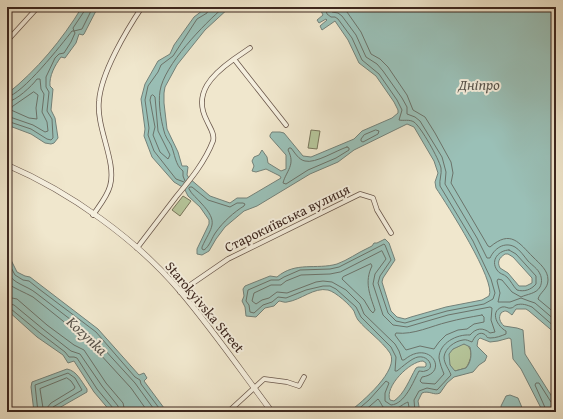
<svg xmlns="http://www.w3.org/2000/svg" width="563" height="419" viewBox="0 0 563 419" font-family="'Gentium Book Plus',serif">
<rect width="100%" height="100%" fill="#f0e7cd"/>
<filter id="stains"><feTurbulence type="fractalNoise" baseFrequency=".005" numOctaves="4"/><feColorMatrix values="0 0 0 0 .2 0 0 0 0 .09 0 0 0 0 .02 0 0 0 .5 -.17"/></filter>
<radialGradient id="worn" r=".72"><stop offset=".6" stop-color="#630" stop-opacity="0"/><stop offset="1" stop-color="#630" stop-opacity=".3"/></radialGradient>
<path fill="#b6c69b" stroke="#79765c" d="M311 130 320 131 317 149 308 148Z
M183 196 191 201 180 216 172 210Z
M462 344H466C474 350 471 360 466 368L455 371C448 366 445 354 453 349 456 347 460 346 462 344Z"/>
<path fill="#9ac0b7" stroke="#74827a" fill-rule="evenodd" d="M82 7H98L84 34 83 35 79 34 76 43 65 58 61 57C55 65 49 76 50 86L53 89 51 110 55 118 58 138 54 143 51 144 45 143 31 134 7 125V94C37 70 62 40 82 7Z
M207 7H230L205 30 177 65 165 87 164 93V103L167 129 178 152 182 166H187L188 167 187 175 189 178 210 196 230 203 237 198H247L281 178 280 176 266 169 256 172 252 171 254 166 252 161 254 157 259 155 262 150 267 157 268 163 281 171 286 169V155L270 137V135L272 132H280L284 133 303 156 311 157 354 139 362 131 392 118 398 113V110L394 102 376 76 359 63 348 40 335 21 322 30 320 26 327 20 326 19 319 23 317 20 323 15 320 9 323 7H556V334L529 311 526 309H516L512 315C508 312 506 309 501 313 498 318 500 322 504 326L517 328 523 330 525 354 556 403V412H543L521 369 513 359 511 339 509 338 498 341 490 342 480 338 478 340 477 346 487 356 485 361 479 365 473 372 454 377 447 383 440 393C434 396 429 390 422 393L418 401 420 412H349C362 402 400 370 390 353 381 340 367 331 358 320 356 317 355 314 354 311 350 305 336 292 328 290 314 287 301 300 287 302 285 303 281 301 279 301L274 306 265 308 256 317 246 316 245 307 242 301 244 296 243 289 245 286 270 276 277 277C296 261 316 270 337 264 348 260 357 253 368 248L372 246 374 243H377L385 239 389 243 395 260 383 278 382 282 391 311 397 317 405 319 411 317 446 307 482 300 489 296C497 282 446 203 436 188L435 182 438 173 434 161 414 127 407 124 354 150 338 162 310 174 257 206 244 211 225 227 216 239 209 251 202 255 197 254V249L209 224V220L200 207 188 196 184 188 174 182 152 157 144 136 145 129 141 99 145 84 158 61 170 54 174 45 194 17ZM505 254H508L513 257 532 278V283L526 286H519L508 273 500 268C497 262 499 258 505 254ZM464 344 470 347C472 355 471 362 466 368L455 371 450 365 449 354 453 349ZM423 361 426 363V366L425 367H418L416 368C409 380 405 393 394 401L390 400C384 387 410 361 423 361Z
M7 256 10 258 17 272 25 276 30 277 98 329 139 375 144 373 147 378 144 381 167 412H111L94 392 74 361 68 363 63 355 37 337 7 310Z
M67 369C77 371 81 381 87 389V392L52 412H34L31 387 32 382Z
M510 395 518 398 523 410 519 412 502 411 501 406 506 396Z"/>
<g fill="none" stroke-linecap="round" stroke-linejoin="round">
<path stroke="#6b736a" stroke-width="1" d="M85 7V10L73 28 74 31 82 29 93 7
M325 7 327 14 331 17H335L338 19 352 38 362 60 379 74 397 100 402 110 399 120C404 121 409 119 414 122 421 127 439 159 441 168 442 174 439 180 440 186L473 241 491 279 495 293 493 299 484 304 447 311 405 323 396 321 388 313 378 283 380 276 391 260 385 245 384 244 339 267 330 269 300 270 284 277 279 280H271L248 290 246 301 249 305 250 312 254 313 263 305 272 302 278 297 286 298 306 290 323 286H330L336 289 356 307 361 317 391 347 396 357 395 371H397C402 367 412 358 418 357 429 355 436 369 425 371 423 372 421 371 419 371 413 382 405 404 391 405L385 401V393L389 383 386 381 369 400 355 412
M330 7 332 12 338 13 342 16 356 35 366 57 377 64 383 71 402 98 407 107V114L415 117 420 121 442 157 446 172 445 184 477 238 487 258H490C494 249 504 241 515 247 520 250 524 256 528 261 532 265 538 269 540 274 542 278 542 283 540 287 536 294 527 294 521 297L512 292 502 280 498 279 497 281 500 293 498 302H510L521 298 529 301 535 303 556 321
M340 7 347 12 361 32 371 54 380 59 388 67 407 95 413 110 425 117 435 133 451 162 453 173 451 183 488 246 490 247C511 229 519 243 533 257 540 264 548 270 548 280 548 289 540 292 538 299L556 314
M34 92 38 95 36 108 37 119 29 118 11 110 12 107Z
M153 95 155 97 158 131 170 155 168 159 160 152 153 135 155 127 150 100 151 96Z
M7 97C22 95 62 44 72 31H74L75 33 71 42 64 53 59 54 55 58 46 77V87L49 92 47 111 52 119 53 138 51 140 47 139 31 129 7 121
M7 102C16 101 32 86 37 79H40L41 89 44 94 42 112 47 122 48 131 45 132 33 125 7 116
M376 130 379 131 378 134 363 142 361 141V139L364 135Z
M347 147 349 148V150L336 158 308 170 286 184 283 183C286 171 296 165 288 150L289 148H291C295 153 299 160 305 161 315 164 337 150 347 147Z
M185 181 183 176V171C175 165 175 154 171 145 168 140 165 136 164 131 161 120 158 103 160 91 164 65 204 24 224 7
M184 182 176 179 154 151 148 135 149 128 145 100 148 86 158 72 161 65 173 56 197 19 207 13 209 7
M190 187H192L208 200 230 207 237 203H243L245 204 244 206C234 212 223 222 216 232 212 237 210 246 204 250L202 249V247C211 227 220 223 201 203 197 198 192 195 189 189Z
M509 250 516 254 536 276V284C531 290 524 292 517 290 513 286 511 281 507 277 504 274 499 274 497 270 490 260 499 250 509 250Z
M382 251 386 259 375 274 373 284 383 315 393 325 407 327 448 315 490 307 492 308 491 320 495 332 490 333C483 327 476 328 470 335 457 334 439 343 439 358 440 364 442 369 444 374L435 384 422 383 420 381 422 377C450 373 430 338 404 360H402L399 351 395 344 364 314 360 304 346 290 332 282 323 281 316 282 287 293 277 292 269 298 262 300 256 304 252 301 254 293 271 285H281L286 281 301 275 330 274 340 272Z
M7 260 15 275 23 280 29 281 39 289 96 332 135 377 140 380 141 384 162 412
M371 264 372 266C364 282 370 295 375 310L373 313 370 310 364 300 342 279 343 277Z
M7 272C13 284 26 285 36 293L92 336 135 383 156 412
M7 283C15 289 24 292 33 297L88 341 131 388 148 412
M7 297 17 299 47 325 74 345 84 350 106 383 123 403 125 412
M7 303 14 305 43 329 71 351 80 354 102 386 118 406 119 412
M7 308 11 309 40 333 65 352 69 357H74L77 358 97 389 113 408 114 412
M482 315 484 317V322L474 324 467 329 458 330 446 335 439 342 434 349 420 346 406 350 395 335 396 333C414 335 431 326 448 322 459 319 471 317 482 315Z
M67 378 71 381 75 387 74 389 51 403 46 409 43 408 40 389Z
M38 412 35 385 68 373 75 378 82 390 53 407 51 412
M363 412 378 399C380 401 381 404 383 407 393 415 400 405 408 402L410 412
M415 412 414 400 419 391 427 388 437 390 451 375C449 369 444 364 444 357 445 348 455 341 463 340 466 339 469 341 472 342 474 338 478 331 484 334 489 337 484 337 490 338 496 338 501 336 506 334V331C498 327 489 312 502 307 506 306 508 309 511 308 513 308 514 306 516 305 522 303 527 305 532 307L556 328
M547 412 535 385 536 383H539L551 402 556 404"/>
<g stroke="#69564a" stroke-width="5.5">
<path id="minor" d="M7 41 38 7
M234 59 250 48
M93 215C99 206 107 197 110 186 117 162 96 128 99 101 101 73 126 31 142 7
M137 248C150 231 163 214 176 197 190 180 205 162 213 141 215 134 210 128 207 121 192 93 213 74 234 59L286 125
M180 292 228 259 360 194 373 198 377 210 391 233
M228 412 264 379 287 382 299 386 304 377"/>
</g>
<g stroke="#69564a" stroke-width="6">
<path id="tertiary" d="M7 165C70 192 136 239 180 291 213 330 242 372 272 412"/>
</g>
<use href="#minor" stroke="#f5efde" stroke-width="4"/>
<use href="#tertiary" stroke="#f5efde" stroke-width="5"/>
</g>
<g text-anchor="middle" stroke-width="4" stroke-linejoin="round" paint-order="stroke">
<g font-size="14" fill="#3c261e" stroke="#f5efde">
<text transform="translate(287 218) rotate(-26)" y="5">Старокиївська вулиця</text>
<text transform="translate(205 307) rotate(50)" y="5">Starokyivska Street</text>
</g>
<g font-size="15" font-style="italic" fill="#58544c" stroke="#f5efde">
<text x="479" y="90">Дніпро</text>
<text transform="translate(87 336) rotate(43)" y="5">Kozynka</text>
</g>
</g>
<rect width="563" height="419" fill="none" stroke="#f0e7cd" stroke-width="24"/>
<rect x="8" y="8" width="547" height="403" fill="none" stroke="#3c261e" stroke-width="2"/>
<rect x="12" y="12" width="539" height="395" fill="none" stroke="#3c261e"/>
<rect width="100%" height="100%" filter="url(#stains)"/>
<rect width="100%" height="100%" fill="url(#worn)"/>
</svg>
